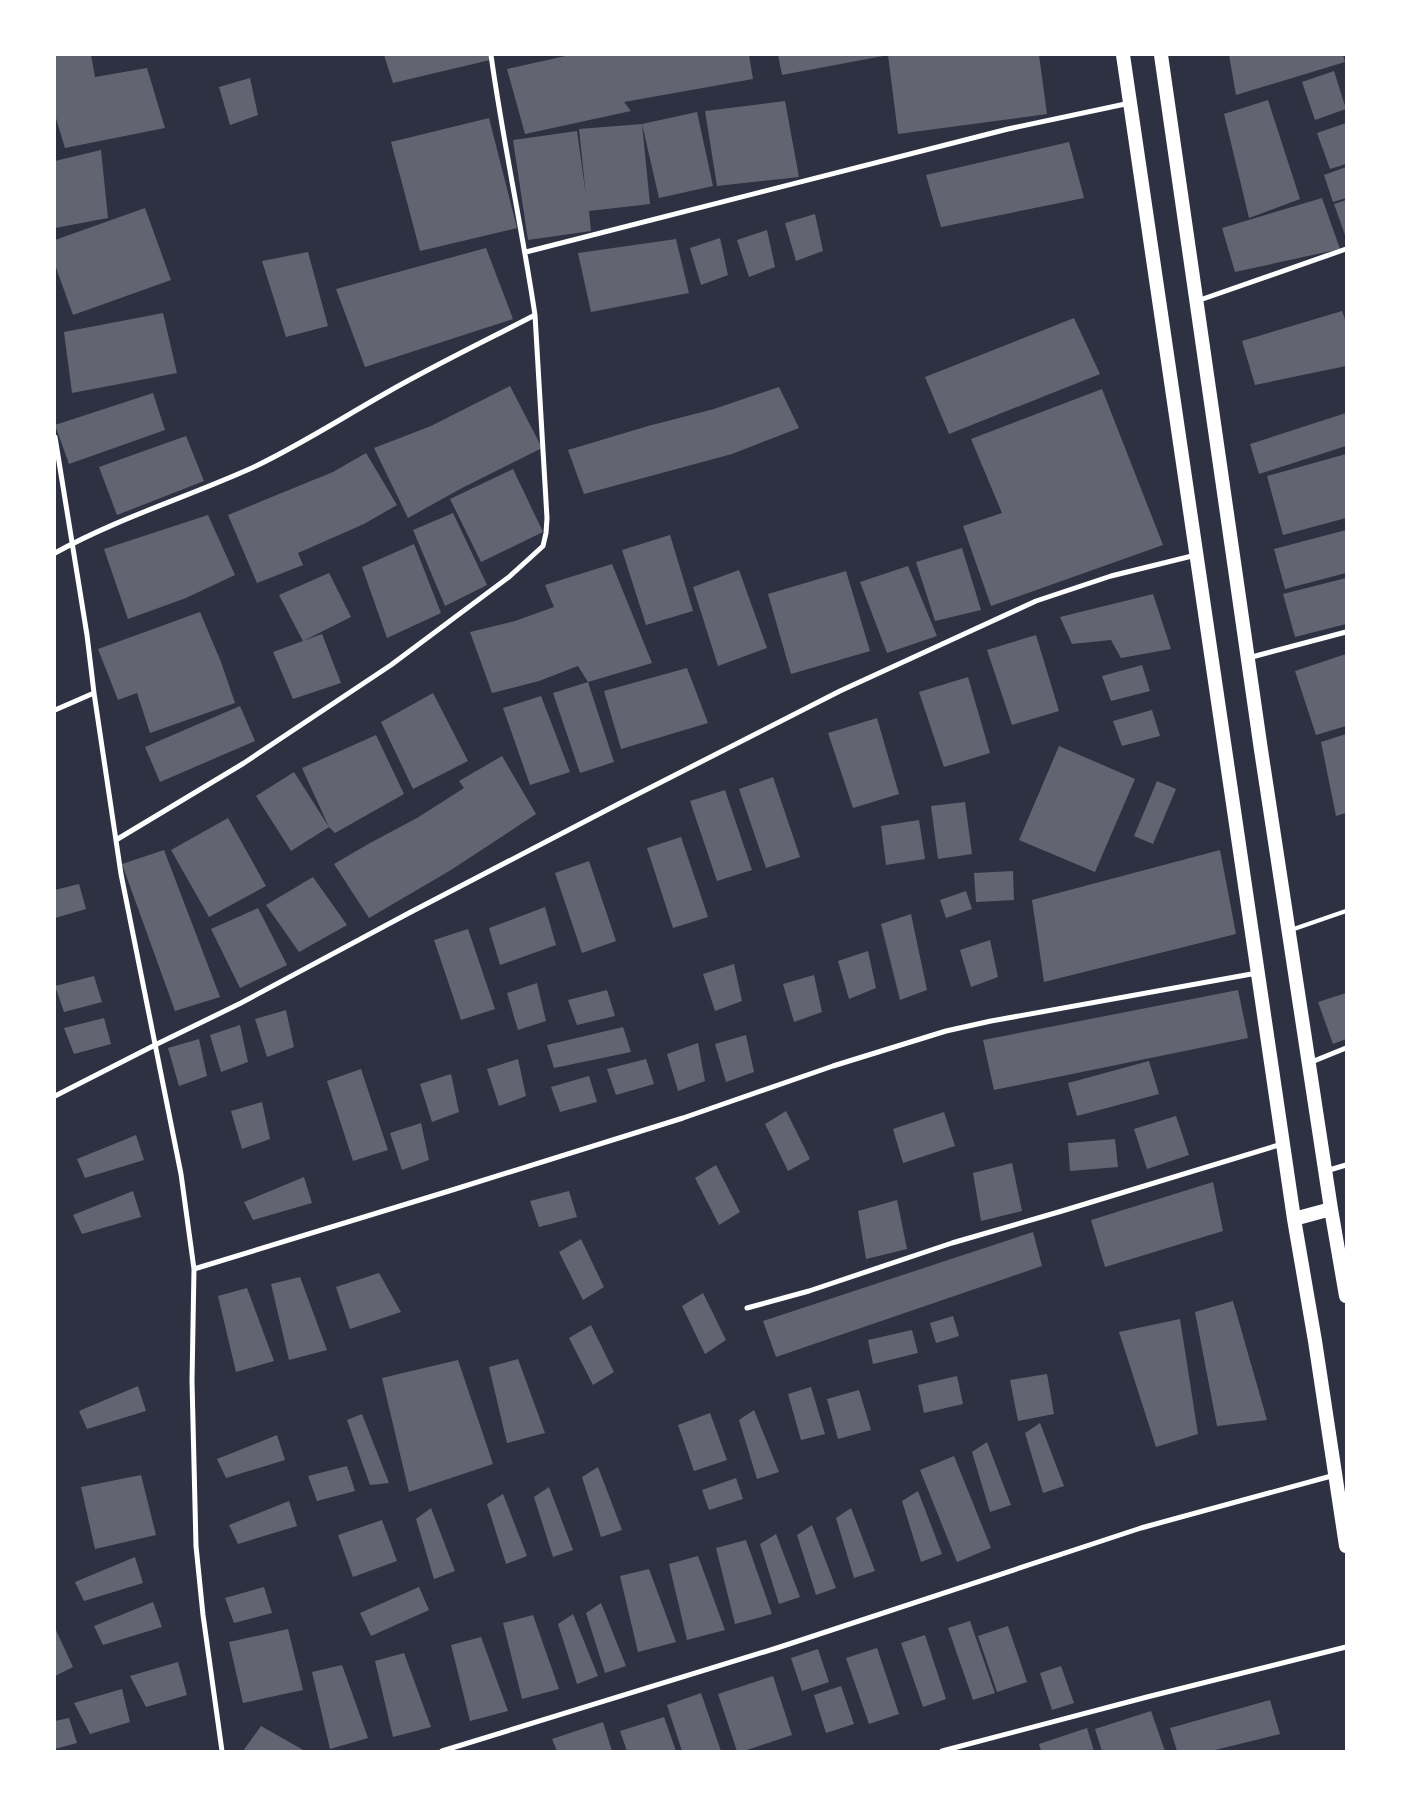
<svg xmlns="http://www.w3.org/2000/svg" width="1401" height="1806" viewBox="0 0 1401 1806" font-family="Inter,sans-serif">
<rect width="100%" height="100%" fill="#2d3142"/>
<path fill="#626471" d="M55 55H91L95 77 147 68 165 128 65 148 55 115Z
M384 55H489L490 60 393 83Z
M570 55H749L753 79 624 102 631 111 525 134 507 69Z
M778 55H883V56L782 75Z
M888 55H1039L1047 114 898 134Z
M1229 55H1343L1345 62 1236 95Z
M1334 71 1346 109 1315 120 1302 82Z
M250 78 258 115 230 125 219 87Z
M1268 100 1300 199 1249 218 1224 114Z
M785 101 799 177 717 186 705 111Z
M697 112 713 186 659 198 642 124Z
M489 118 517 228 420 251 391 142Z
M1346 123V164L1330 169 1317 133Z
M642 124 650 204 589 211 591 231 528 240 513 140 577 131 586 196 579 129Z
M1069 142 1084 198 941 227 926 175Z
M101 150 108 218 55 228V161Z
M1346 167V198L1333 202 1324 175Z
M1322 198 1340 249 1235 272 1222 228Z
M1346 200V238L1334 204Z
M145 208 171 280 73 315 55 265V240Z
M815 214 823 251 796 261 785 223Z
M767 230 775 267 749 277 737 240Z
M720 238 728 275 701 285 690 248Z
M676 239 689 293 591 312 578 253Z
M486 248 513 319 365 367 336 289Z
M308 252 328 326 286 337 262 261Z
M1342 311 1346 322V366L1255 385 1242 341Z
M163 313 177 373 72 393 64 332Z
M1074 318 1100 374 949 434 925 377Z
M510 386 542 448 462 488 408 518 374 448 431 426Z
M779 387 799 428 732 454 584 494 568 450 648 426 714 409Z
M1102 389 1163 545 991 606 963 526 1002 513 971 439Z
M153 393 165 430 69 464 55 425Z
M1346 413V446L1259 474 1250 444Z
M186 436 204 481 117 515 99 467Z
M366 453 397 505 364 524 298 553 303 565 257 583 228 515 333 472Z
M1346 454V518L1283 535 1267 476Z
M513 469 543 532 481 562 450 499Z
M453 513 487 585 445 606 413 530Z
M208 515 235 575 186 598 128 619 104 549Z
M1346 530V573L1285 589 1274 549Z
M670 535 693 611 646 625 622 550Z
M414 544 441 613 387 638 362 567Z
M962 548 981 610 935 621 916 562Z
M612 564 652 663 588 682 578 666 539 681 492 693 470 632 515 621 554 607 545 585Z
M908 566 937 636 887 653 860 582Z
M739 570 767 648 718 666 693 587Z
M846 571 870 651 791 674 768 594Z
M329 573 351 617 303 641 279 595Z
M1346 578V624L1295 637 1283 594Z
M1153 594 1171 649 1121 658 1111 640 1072 644 1060 617Z
M200 612 221 662 235 703 150 733 137 693 118 700 98 649Z
M322 634 341 683 293 699 273 652Z
M1036 635 1059 711 1012 725 987 650Z
M1346 654V726L1316 735 1295 671Z
M1142 665 1150 691 1111 701 1102 676Z
M687 668 708 723 621 749 604 691Z
M968 677 990 753 944 767 919 692Z
M588 682 614 762 580 773 553 693Z
M433 693 468 761 413 789 381 722Z
M541 696 570 772 530 785 503 708Z
M240 706 255 741 160 782 145 747Z
M1152 710 1160 736 1122 746 1113 721Z
M877 718 899 794 853 808 828 733Z
M1346 734V813L1336 816 1321 742Z
M376 735 404 794 335 833 329 827 302 768Z
M1059 746 1135 779 1095 872 1019 840Z
M502 756 536 814 451 870 369 918 334 864 370 843 417 818 464 788 459 781Z
M294 772 329 827 291 851 256 796Z
M773 777 800 857 766 868 739 789Z
M1157 781 1176 789 1153 844 1134 836Z
M725 790 752 870 717 881 690 801Z
M965 802 972 854 938 859 931 806Z
M228 818 266 886 209 917 171 850Z
M919 820 925 859 886 865 881 826Z
M681 837 708 917 673 928 647 848Z
M164 850 220 997 175 1011 122 864Z
M1220 850 1236 934 1044 982 1032 900Z
M589 861 616 941 582 953 555 873Z
M1013 871 1014 900 976 902 974 873Z
M313 877 347 925 299 952 266 905Z
M79 884 86 909 55 918V890Z
M966 891 972 909 946 918 940 900Z
M545 907 556 945 500 965 489 928Z
M258 908 287 965 240 988 211 929Z
M911 914 927 990 900 1000 881 924Z
M468 929 495 1009 461 1020 434 940Z
M990 940 998 977 971 987 960 950Z
M868 951 876 988 849 999 838 961Z
M734 964 742 1001 715 1011 703 974Z
M814 975 822 1012 794 1022 783 984Z
M94 976 102 1002 64 1012 55 986Z
M537 983 546 1021 518 1030 507 993Z
M607 990 615 1016 577 1025 568 1000Z
M1238 990 1248 1038 994 1090 983 1040Z
M1346 993V1039L1333 1044 1318 1002Z
M286 1010 294 1047 267 1057 255 1019Z
M104 1018 111 1044 74 1054 64 1028Z
M240 1025 248 1062 221 1072 210 1035Z
M623 1027 631 1052 554 1068 547 1045Z
M746 1035 754 1072 726 1082 715 1044Z
M199 1039 207 1076 179 1086 168 1048Z
M698 1043 705 1081 678 1091 667 1054Z
M518 1059 526 1096 499 1106 487 1069Z
M646 1059 654 1084 616 1095 607 1069Z
M1149 1061 1159 1094 1077 1116 1068 1083Z
M361 1069 388 1150 353 1161 327 1081Z
M451 1074 459 1112 432 1122 420 1084Z
M589 1076 597 1102 560 1112 551 1087Z
M262 1102 270 1139 242 1149 231 1111Z
M786 1111 810 1159 788 1171 765 1124Z
M944 1112 955 1146 903 1163 893 1129Z
M1176 1116 1189 1155 1147 1169 1134 1129Z
M421 1123 429 1160 402 1170 390 1133Z
M136 1135 144 1160 85 1178 77 1159Z
M1115 1139 1118 1167 1070 1171 1068 1143Z
M1012 1163 1022 1211 981 1221 973 1173Z
M716 1165 740 1212 719 1225 695 1178Z
M304 1177 312 1203 253 1220 244 1202Z
M1213 1182 1223 1231 1105 1267 1091 1220Z
M133 1191 141 1217 82 1234 73 1215Z
M569 1191 577 1217 539 1227 530 1201Z
M897 1200 907 1249 866 1259 858 1211Z
M1033 1232 1042 1266 776 1357 763 1321Z
M581 1239 604 1287 583 1300 559 1252Z
M379 1273 401 1312 350 1329 336 1287Z
M300 1277 327 1350 289 1360 271 1284Z
M247 1288 274 1361 236 1372 218 1296Z
M703 1293 726 1340 705 1354 682 1306Z
M1233 1301 1267 1420 1217 1426 1195 1312Z
M953 1316 959 1336 936 1343 930 1323Z
M1180 1319 1198 1434 1156 1447 1119 1332Z
M591 1325 614 1372 593 1385 569 1338Z
M912 1330 918 1353 873 1364 868 1340Z
M518 1359 545 1433 507 1443 489 1367Z
M458 1360 493 1464 409 1492 382 1378Z
M1047 1374 1054 1414 1018 1421 1010 1380Z
M957 1376 963 1404 924 1413 918 1385Z
M138 1386 146 1411 87 1429 79 1411Z
M811 1387 825 1434 801 1440 788 1394Z
M859 1390 871 1430 838 1439 827 1399Z
M754 1410 779 1472 757 1479 739 1420Z
M710 1413 727 1460 694 1471 678 1425Z
M362 1414 389 1483 370 1485 347 1420Z
M1040 1423 1064 1486 1043 1493 1025 1433Z
M277 1435 285 1460 226 1478 217 1459Z
M987 1442 1011 1505 990 1512 972 1452Z
M954 1456 991 1548 957 1562 920 1470Z
M347 1466 355 1491 317 1501 308 1476Z
M598 1467 622 1530 601 1537 582 1477Z
M141 1475 156 1535 95 1549 81 1487Z
M736 1478 743 1499 709 1510 702 1490Z
M549 1487 573 1550 553 1557 534 1497Z
M918 1491 942 1554 921 1562 902 1501Z
M503 1494 527 1556 506 1564 487 1504Z
M289 1501 297 1526 238 1544 229 1525Z
M431 1508 455 1571 434 1579 416 1519Z
M851 1508 875 1571 854 1578 836 1518Z
M382 1520 397 1561 353 1577 338 1535Z
M812 1525 836 1588 816 1595 797 1535Z
M776 1534 800 1597 779 1604 760 1544Z
M746 1540 772 1614 735 1624 716 1548Z
M698 1556 725 1630 687 1640 669 1564Z
M135 1557 143 1583 84 1601 75 1582Z
M649 1569 676 1642 638 1652 620 1576Z
M264 1587 272 1613 234 1623 225 1598Z
M419 1587 429 1610 371 1636 360 1613Z
M153 1602 162 1627 103 1645 94 1626Z
M601 1603 626 1666 605 1673 586 1613Z
M573 1614 598 1676 577 1684 558 1624Z
M533 1615 559 1689 522 1699 503 1623Z
M970 1621 995 1693 973 1700 948 1628Z
M1008 1626 1027 1682 997 1692 978 1636Z
M55 1628 73 1667 55 1676Z
M288 1629 303 1690 243 1703 229 1642Z
M925 1635 946 1699 923 1707 901 1643Z
M481 1637 508 1711 470 1721 451 1645Z
M877 1648 899 1714 869 1724 846 1658Z
M818 1649 829 1682 802 1691 791 1658Z
M404 1653 431 1727 393 1737 375 1661Z
M178 1662 187 1695 146 1707 130 1676Z
M342 1665 368 1738 330 1749 312 1672Z
M1061 1666 1074 1703 1052 1710 1040 1673Z
M773 1676 792 1735 744 1751H737L718 1694Z
M841 1686 854 1724 826 1733 814 1695Z
M122 1689 130 1722 90 1734 74 1703Z
M701 1693 721 1751H682L667 1705Z
M1270 1700 1280 1734 1211 1751H1177L1170 1728Z
M1151 1711 1165 1751H1102L1095 1729Z
M664 1717 676 1751H627L620 1731Z
M69 1718 77 1743 55 1749V1721Z
M603 1722 612 1751H557L552 1739Z
M261 1726 305 1751H243Z
M1087 1728 1094 1751H1041L1039 1744Z"/>
<g fill="none" stroke-linecap="round" stroke-linejoin="round">
<path stroke="#fff" stroke-width="4" d="M1291 930 1346 911"/>
<path stroke="#fff" stroke-width="5" d="M526 252 1008 129 1130 103
M1197 301 1346 249
M55 437 87 635 94 693 121 874 181 1174 194 1269 192 1381 196 1546 203 1615 222 1751
M55 553C118 518 188 497 254 467 300 445 342 418 386 393 435 365 485 341 535 315 522 228 503 142 491 55
M1248 658 1346 632
M55 710 94 693
M116 840 244 763 391 665 509 577 531 557 543 546 546 533 547 518 535 315
M1309 1063 1346 1048
M55 1096 155 1045 241 1003 409 913 628 799 840 691 1036 601 1111 576 1196 555
M1326 1171 1346 1165
M194 1269 449 1191 683 1118 833 1066 946 1031 991 1021 1257 973
M747 1308 809 1291 952 1243 1062 1211 1282 1144
M442 1751 780 1647 1141 1528 1335 1475
M942 1751 1147 1697 1346 1647"/>
<path stroke="#fff" stroke-width="14" d="M1123 55 1294 1219 1315 1341 1346 1546
M1161 55 1261 750 1331 1209 1346 1296
M1294 1219 1331 1209"/>
</g>
<rect width="1401" height="1806" fill="none" stroke="#ffffff" stroke-width="112"/>
</svg>
